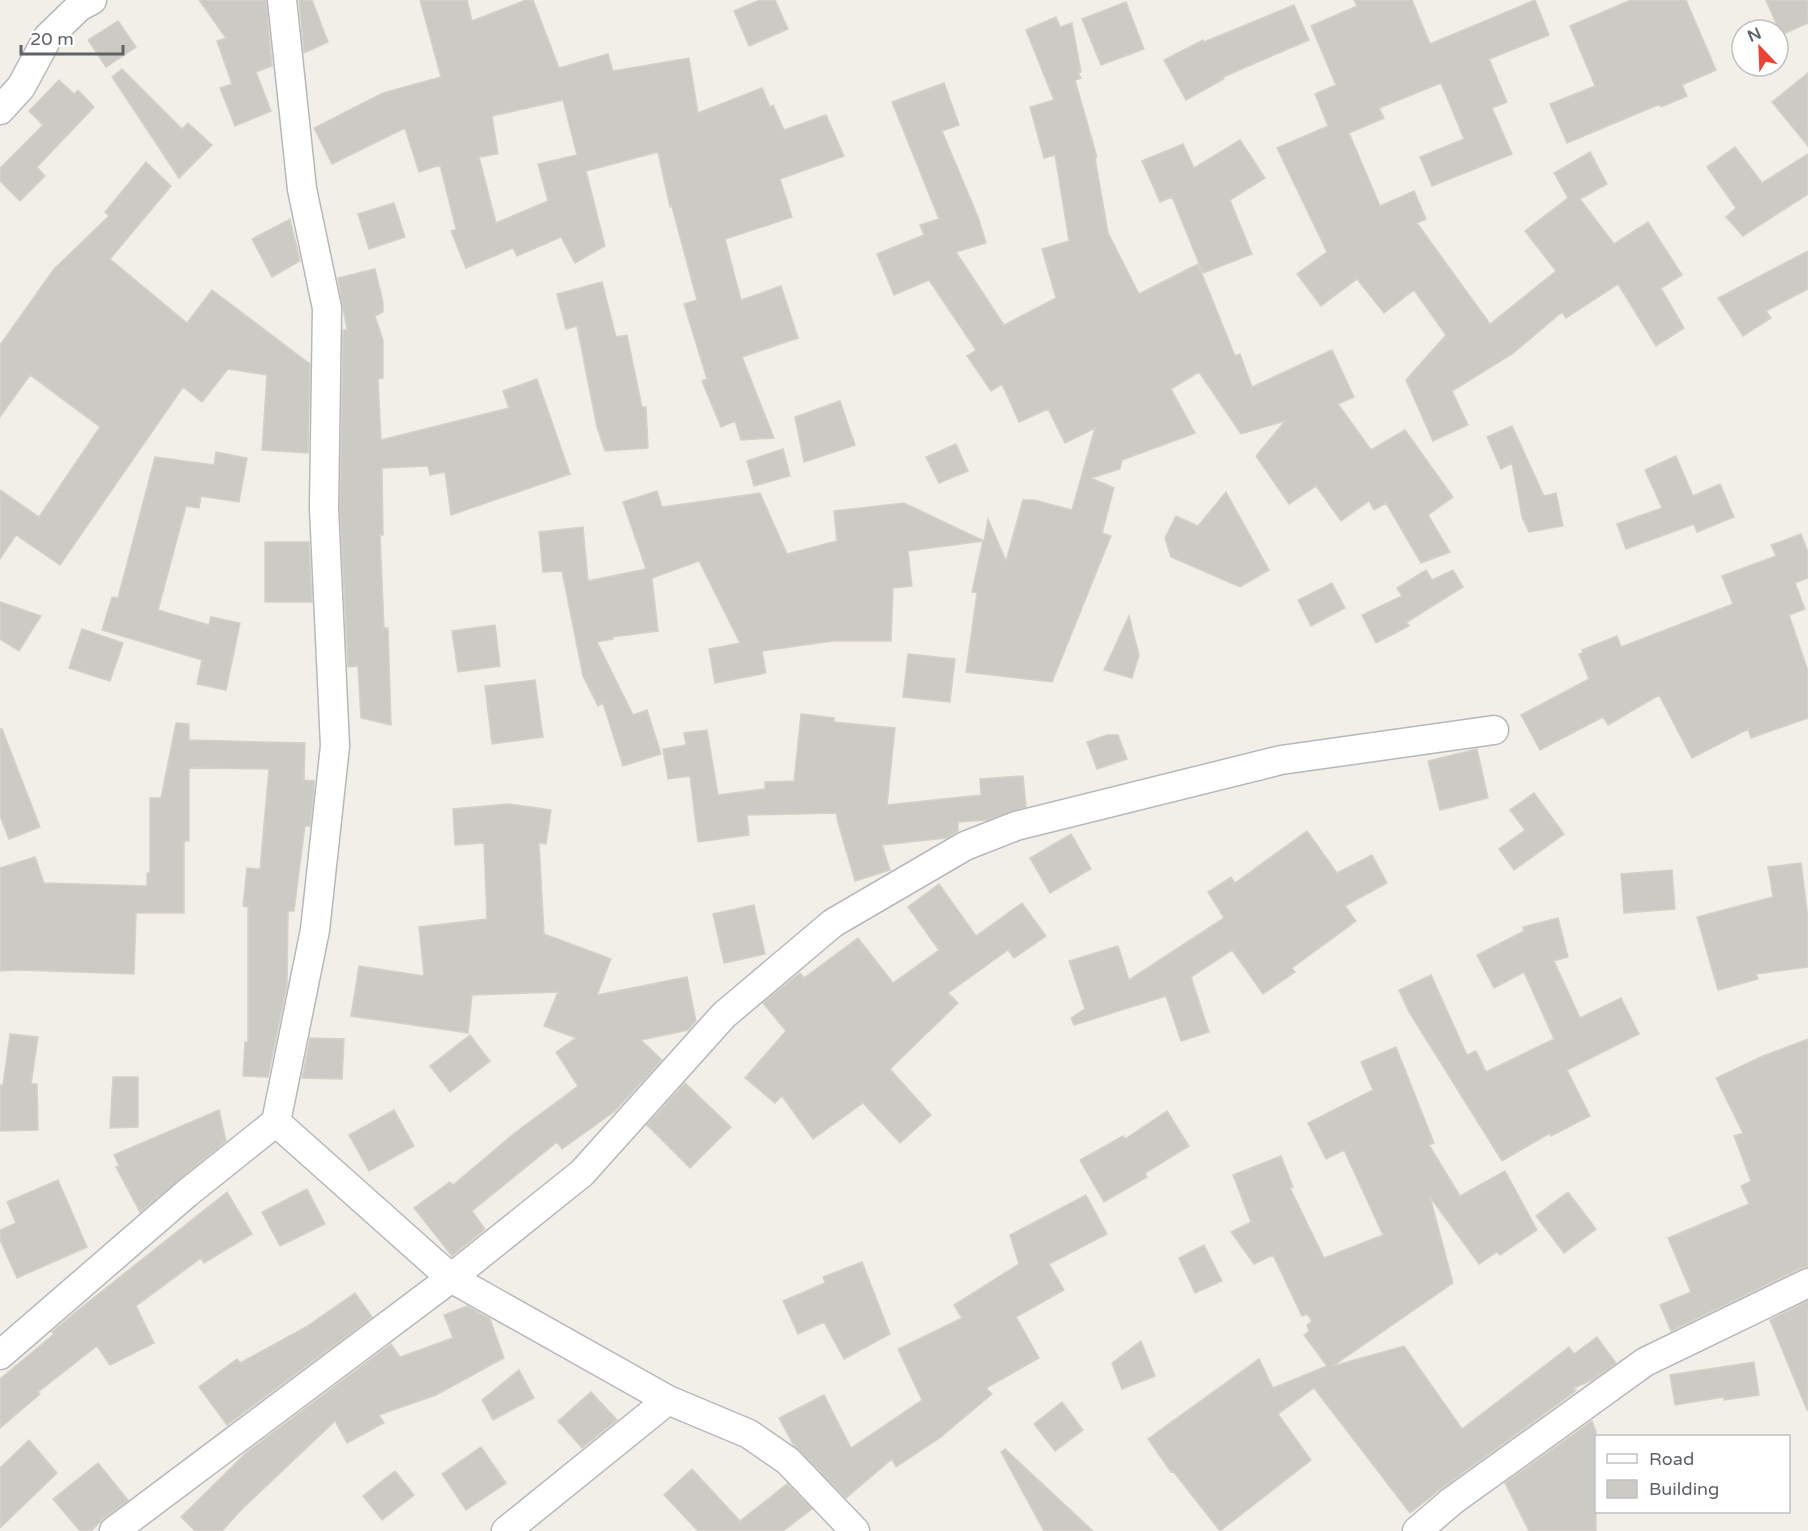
<svg xmlns="http://www.w3.org/2000/svg" width="1808" height="1531" viewBox="0 0 1808 1531" font-family="'Varela Round',sans-serif">
<rect width="100%" height="100%" fill="#f1efe8"/>
<path fill="#cccac5" stroke="#d6d1c6" stroke-width="1.5" fill-rule="evenodd" d="M199 0H266L272 66 256 72 271 111 235 126 220 88 232 84 217 41 226 38Z
M299 0H312L328 42 304 53Z
M420 0H467L472 21 526 0H533L559 68 608 54 613 71 689 58 698 113 762 88 770 107 773 105 784 130 826 115 844 156 780 179 792 217 725 239 741 300 781 286 798 338 742 357 774 438 741 440 735 421 721 427 702 381 707 379 684 304 697 300 672 207H670L658 152 586 171 605 246 575 263 561 237 517 256 513 248 466 268 451 231 456 229 440 165 419 172 405 128 332 164 314 128 383 93 441 77ZM563 100 577 155 538 164 548 201 496 223 479 157 498 154 492 116Z
M760 0H775L788 29 749 46 734 11Z
M1354 0H1412L1430 44 1535 0 1549 35 1489 59 1507 102 1492 108 1512 154 1432 186 1420 157 1464 139 1441 83 1379 108 1384 118 1349 133 1380 206 1414 191 1426 219 1417 223 1490 324 1556 271 1525 231 1568 198 1554 173 1590 152 1607 184 1580 199 1614 244 1648 222 1682 275 1661 288 1684 328 1656 346 1618 284 1566 318 1562 312 1512 354 1452 391 1468 425 1433 441 1406 380 1446 335 1414 290 1384 313 1357 279 1321 306 1297 274 1327 252 1277 148 1328 126 1315 94 1336 85 1311 26 1357 6Z
M1631 0H1686L1716 70 1682 85 1687 96 1661 107 1660 104 1567 143 1550 104 1595 86 1570 26Z
M1766 0H1808V23L1781 35Z
M1126 2 1144 49 1101 65 1082 19Z
M1294 5 1309 40 1223 77 1224 79 1186 100 1164 60 1203 40 1204 42Z
M1056 17 1060 27 1072 23 1081 72 1078 73 1081 78 1075 80 1097 157 1095 158 1108 233 1139 294 1198 264 1235 356 1240 354 1252 387 1332 350 1354 397 1338 404 1371 450 1405 430 1453 497 1428 515 1450 552 1421 563 1386 503 1374 510 1369 501 1341 521 1316 486 1289 504 1256 456 1285 421 1241 434 1199 372 1171 389 1195 433 1122 460 1120 469 1091 478 1114 488 1102 533 1111 536 1052 682 966 672 977 593 972 592 983 541 908 551 912 586 893 588 891 641H833L762 651 766 673 715 683 709 649 740 643 699 561 652 578 658 631 612 637 613 639 597 642 633 715 647 710 661 754 623 766 603 703 598 706 583 676 562 571 543 572 539 532 583 527 588 581 646 569 623 502 657 491 662 507 760 493 787 554 837 541 834 511 904 503 984 541 988 519 1006 561 1023 500H1034L1072 510 1095 428 1065 443 1048 409 1019 422 1002 384 991 391 967 356 976 350 929 280 894 295 877 254 924 235 920 225 939 219 892 102 944 83 959 125 942 131 978 217 986 243 956 252 1004 325 1056 298 1042 249 1069 241 1055 155 1044 158 1030 107 1054 100 1026 30Z
M118 21 136 47 106 67 88 40Z
M122 69 182 129 188 123 212 145 179 178 112 77Z
M1808 73V146L1772 102Z
M59 80 74 94 78 90 94 107 37 167 45 176 20 201 0 181V168L43 125 29 111Z
M1240 140 1265 178 1230 200 1252 254 1203 273 1172 197 1160 202 1142 161 1183 144 1194 168Z
M1735 147 1762 183 1808 154V194L1743 236 1726 217 1736 208 1707 167Z
M146 162 171 186 110 259 187 323 212 290 310 364 308 453 262 450 267 375 228 369 202 402 183 387 60 565 16 535 0 559V490L39 517 100 427 30 375 0 417V345L54 269 109 216 105 212Z
M394 203 405 237 369 249 358 214Z
M290 219 300 261 272 277 252 239Z
M1808 251V289L1766 311 1771 318 1743 336 1718 298Z
M375 269 383 302V312L375 316 383 340V378L378 379 381 440 509 408 503 391 537 379 570 474 451 515 445 472 430 475 428 466 382 468 383 535H380L384 628H388L391 725 361 718 358 666 348 667 340 508 343 330H347L338 278Z
M602 282 616 337 627 335 642 407H646L648 448 605 451 597 427 577 326 566 329 557 294Z
M840 401 855 445 804 462 795 417Z
M1512 426 1544 496 1556 493 1563 526 1529 532 1522 517 1512 463 1501 469 1487 437Z
M956 444 968 471 939 483 926 457Z
M783 449 790 476 754 486 747 461Z
M216 452 247 458 239 502 201 496 199 508 186 506 158 610 209 625 211 617 240 623 226 690 197 684 202 660 102 630 112 597 118 598 155 457 214 465Z
M1676 456 1693 496 1720 484 1734 517 1697 532 1694 524 1626 549 1617 524 1662 508 1645 470Z
M1226 492 1269 570 1240 587 1171 557 1165 538 1176 516 1198 526Z
M1801 534 1808 552V578L1795 583 1805 609 1789 615 1808 671V718L1751 738 1748 729 1692 758 1659 695 1608 725 1603 717 1540 750 1521 715 1589 679 1579 654 1583 653 1582 650 1617 636 1621 647 1733 604 1722 576 1776 556 1771 545Z
M265 542H309L312 602H265Z
M1426 570 1432 580 1453 570 1463 587 1407 622 1409 626 1376 643 1362 615 1402 596 1397 588Z
M1332 583 1345 608 1311 626 1298 600Z
M0 602 41 616 19 651 0 639Z
M1129 616 1139 655 1132 678 1104 670Z
M495 625 500 666 458 672 452 631Z
M82 629 123 643 110 681 69 668Z
M908 654 955 659 950 702 903 697Z
M535 680 543 737 492 744 485 686Z
M801 714 834 718V722L895 728 887 805 981 795 980 779 1023 776 1026 807 987 820 958 822V831L946 838 882 845 890 870 855 881 837 819V813L747 815 749 835 698 842 690 776 668 779 663 749 686 745 684 733 707 730 718 795 765 789V782L794 781Z
M176 723 189 724V740L305 743 304 780 314 781V789L310 826H305L294 911H288L287 985 268 1077 243 1076 245 1042H248V907L243 906 247 868 260 869 269 769 189 768V841H184V913H136L134 974 18 970 0 971V868L35 857 44 883 147 886V873H150V798H161Z
M0 729H2L40 827 9 839 0 816Z
M1107 735H1118L1127 759 1097 769 1087 742Z
M1477 749 1488 798 1440 810 1428 761Z
M1534 793 1564 834 1514 870 1499 849 1525 830 1510 810Z
M508 804 551 810 546 844 539 843 544 934 611 959 597 995 687 977 696 1021 688 1030 641 1040 662 1060 615 1111 562 1149 557 1142 472 1211 485 1229 452 1256 414 1208 450 1182 453 1185 516 1132 578 1086 556 1052 576 1038 544 1026 558 992 472 995 468 1033 351 1016 359 966 424 976 419 927 487 919 484 843 455 845 453 809Z
M1307 831 1337 873 1372 855 1387 883 1345 906 1356 921 1292 968 1295 972 1263 994 1232 950 1191 977 1209 1032 1181 1041 1166 996 1074 1025 1071 1018 1085 1009 1069 961 1118 946 1129 980 1224 918 1208 892 1231 877 1235 883Z
M1071 834 1091 869 1050 893 1030 858Z
M1801 863 1808 918V967L1756 974 1758 979 1718 990 1697 917 1773 897 1768 867Z
M1672 870 1675 909 1624 913 1621 874Z
M939 884 976 936 1022 903 1046 936 1014 958 1008 950 948 993 958 1003 890 1069 931 1115 900 1143 863 1103 813 1139 782 1096 775 1103 745 1078 786 1031 763 1003 800 973 804 978 858 938 893 983 939 950 908 907Z
M754 905 765 954 724 963 713 914Z
M1558 918 1568 957 1554 961 1580 1018 1621 998 1639 1034 1567 1070 1590 1116 1551 1136 1550 1133 1502 1161 1409 1012 1399 990 1431 975 1467 1055 1476 1051 1486 1072 1554 1039 1524 972 1494 988 1477 955 1524 931 1523 927Z
M10 1034 38 1037 31 1084H37L38 1130 0 1131V1085H3Z
M470 1035 490 1061 450 1092 430 1066Z
M310 1038 344 1039 342 1079 302 1078Z
M1808 1039V1267L1801 1268 1671 1331 1660 1305 1691 1292 1668 1238 1749 1204 1741 1186 1751 1181 1734 1136 1743 1133 1716 1078 1763 1056Z
M1396 1047 1434 1143 1429 1145 1460 1196 1505 1171 1537 1230 1500 1255 1497 1252 1479 1264 1430 1197 1453 1283 1333 1366 1404 1346 1462 1429 1569 1347 1574 1354 1597 1337 1616 1363 1592 1380 1574 1388 1575 1391 1577 1390 1442 1488 1410 1513 1314 1388 1278 1414 1311 1460 1220 1531 1173 1471 1171 1472 1148 1439 1259 1359 1273 1388 1327 1366 1304 1335 1309 1331 1307 1325 1312 1321 1307 1314 1302 1316 1273 1255 1254 1264 1231 1232 1251 1222 1233 1175 1281 1156 1293 1187 1290 1188 1324 1258 1383 1235 1344 1150 1326 1159 1308 1123 1373 1090 1361 1062Z
M113 1077H138V1127L110 1128Z
M685 1083 731 1127 690 1168 647 1125Z
M219 1110 226 1141 140 1212 116 1167 119 1166 114 1155Z
M394 1110 414 1146 369 1171 349 1135Z
M1167 1111 1189 1146 1145 1173 1147 1177 1104 1202 1080 1160 1123 1136 1125 1139Z
M58 1180 87 1247 17 1278 0 1240V1230L16 1223 7 1202Z
M307 1189 325 1224 280 1246 262 1212Z
M227 1192 252 1234 204 1263 201 1258 136 1306 154 1343 110 1365 97 1346 38 1392 40 1394 0 1428V1379L54 1334 52 1332 77 1311Z
M1568 1192 1596 1229 1564 1253 1536 1216Z
M1086 1195 1107 1234 1049 1264 1064 1290 1016 1317 1039 1358 986 1388 992 1394 941 1437 896 1467 892 1459 846 1498 793 1444 779 1418 824 1395 851 1448 922 1400 898 1349 962 1318 954 1305 1019 1264 1010 1235Z
M1204 1245 1222 1281 1195 1293 1179 1258Z
M862 1262 890 1334 844 1359 824 1322 798 1334 783 1301 825 1283 823 1277Z
M355 1293 372 1317 227 1425 199 1387 237 1359 240 1363 306 1327Z
M1808 1301V1410H1807L1770 1320Z
M467 1306 490 1319 504 1358 436 1395 379 1415 384 1423 347 1443 335 1421 243 1508 222 1531H195L181 1517 247 1452 391 1344 400 1357 453 1338 444 1315Z
M1141 1341 1155 1376 1122 1389 1112 1363Z
M1754 1362 1759 1395 1724 1400V1397L1675 1405 1670 1375Z
M519 1370 534 1398 493 1420 482 1400Z
M591 1392 617 1420 582 1448 558 1421Z
M1062 1402 1083 1430 1055 1451 1034 1424Z
M1592 1421 1596 1432V1531H1529L1505 1483Z
M29 1440 57 1473 0 1528V1468Z
M481 1447 506 1483 466 1510 442 1474Z
M1005 1449 1093 1531H1044L1001 1452Z
M98 1463 128 1500 104 1518 91 1531H80L53 1499Z
M692 1469 740 1521 787 1484 812 1509 783 1531H698L664 1495Z
M395 1471 414 1495 382 1520 363 1496Z"/>
<g fill="none" stroke-linecap="round" stroke-linejoin="round">
<g stroke="#b5b8bc" stroke-width="31">
<path id="minor" d="M0 110 21 87 48 37 79 7 92 0
M276 1122 451 1278 668 1400 749 1434 788 1461 855 1531
M0 1355 186 1194 276 1122 315 930 335 746 324 508 327 308 302 189 282 0
M114 1531 451 1278 582 1173 724 1015 833 923 965 846 1016 826 1281 760 1494 730
M506 1531 668 1400
M1417 1531 1452 1501 1645 1362 1808 1283"/>
</g>
<use href="#minor" stroke="#fff" stroke-width="28"/>
</g>
<rect x="1595" y="1435" width="195" height="78" fill="#ffffff" stroke="#bfc1c3" stroke-width="1.5"/>
<rect x="1607" y="1454" width="30" height="9" fill="#ffffff" stroke="#bfc1c3" stroke-width="1.5"/>
<text x="1649" y="1465" font-size="18" fill="#5f6368">Road</text>
<rect x="1607" y="1480" width="30" height="18" fill="#cccac5" stroke="#bfc1c3" stroke-width="1.5"/>
<text x="1649" y="1495" font-size="18" fill="#5f6368">Building</text>
<g transform="translate(1760 48) rotate(337)"><circle r="28" fill="#ffffff" stroke="#bfc1c3" stroke-width="1.5"/>
<path d="M0-4.5L10 22L0 15L-10 22Z" fill="#ea4335"/>
<text y="-9" font-size="16" font-weight="bold" text-anchor="middle" fill="#5f6368">N</text>
</g>
<path d="M21 45v9h102v-9" fill="none" stroke="#5f6368" stroke-width="3"/>
<text x="30" y="45" font-size="18" fill="#5f6368" stroke="#ffffff" stroke-width="4.5" paint-order="stroke">20 m</text>
</svg>
